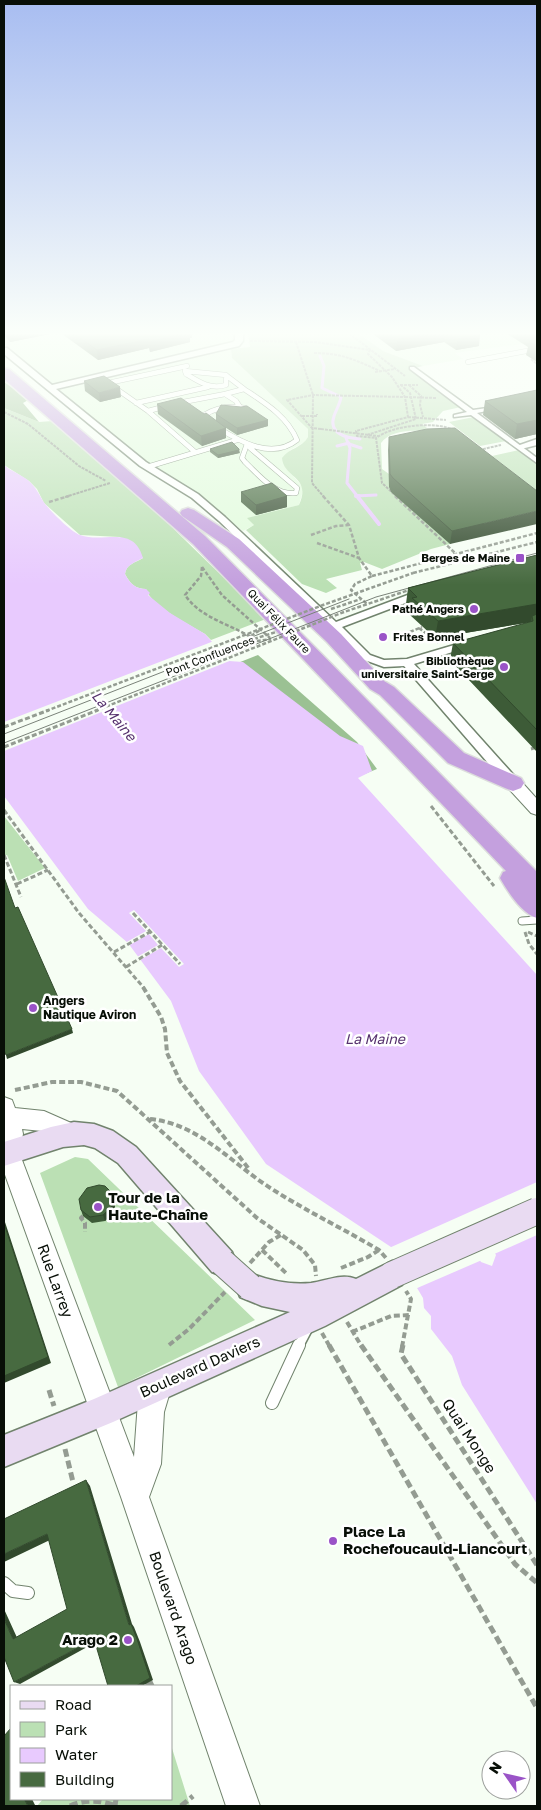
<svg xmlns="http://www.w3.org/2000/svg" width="541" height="1810" viewBox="0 0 541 1810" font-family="'Golos Text',sans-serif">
<rect width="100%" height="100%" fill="#f6fef4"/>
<path fill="#e1fbdc" d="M4 331H237L239 348 231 349 232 358 308 429V437L305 442 290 450 286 468 302 486 303 491 299 505 248 518 254 525 243 531 203 498 148 463 96 421 54 389 4 346Z
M355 331H537V342L455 353 463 359 423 366 383 351Z"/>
<path fill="#bbe0b4" d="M248 331H355L383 351 423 366 411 369 461 407 443 411 433 422 422 424 427 428 423 431C410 430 389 431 381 443L382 469 389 474 390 490 450 544 431 549 382 569 364 562 360 563 362 570 326 579 337 588 326 593 302 584 246 530 254 525 247 518 299 505C312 476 284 479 282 458 289 448 302 448 308 437V429L232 358 231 349 250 347Z
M4 408 39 422 53 421 142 498 266 619 211 640 205 634C190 625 151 606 146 589 136 589 130 584 125 574 126 564 135 563 143 558L120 537 80 535 44 503 37 489 29 481 4 465Z
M474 417 506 441 480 446 449 422Z
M519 450 537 464V491L492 456Z
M4 816 45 868 18 881 7 855 4 856Z
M75 1157 88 1159 255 1320 118 1387 40 1173Z
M171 1745 190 1806H37L43 1799H171Z"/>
<path fill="#9bc193" d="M4 382 30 399 23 403 39 422 4 408Z
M258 655 357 742 377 769 362 775 215 672Z"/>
<path fill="#e8cafe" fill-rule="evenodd" d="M4 465C12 472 23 475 30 482 36 488 39 494 43 501 48 509 71 532 80 535 104 544 133 524 143 558 135 562 126 565 125 574 130 584 136 589 146 589L150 593 148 595 170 613 205 634 229 661 243 662 340 736 363 746 372 771 358 778 537 975V1504L462 1385 452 1356 431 1329V1316L424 1308 423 1298 394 1249 266 1164 199 1071 171 1001 128 943 88 909 4 796ZM464 1217 475 1221 496 1255 492 1266 481 1262 461 1227Z"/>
<path fill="#f6fef4" d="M214 641 230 659 237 658 4 751V722Z
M134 910 184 964 179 967 161 948 140 960 137 957 158 945 149 934 128 946 125 943 146 931 129 913Z
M537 1182V1235L492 1255 474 1223 465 1220 463 1227 482 1260 415 1289 392 1251 389 1248Z"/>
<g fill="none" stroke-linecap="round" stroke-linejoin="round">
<path stroke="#e8cafe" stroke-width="3" d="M311 331 313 334
M320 356 324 366 322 388 341 397C340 404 336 410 334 416 328 434 347 438 360 439
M346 438 350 448 347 483 358 497
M349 444 361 448
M337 446 349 443
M356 496 376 495"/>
<path stroke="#e8cafe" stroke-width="4" d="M356 496H359
M357 496 379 524"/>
<g stroke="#71836d" stroke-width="5.5">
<path id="service-far3" d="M468 362 537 349
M185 371 226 375V385C211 390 199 382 186 374Z
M227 376 244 389
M136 403 208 387
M178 403 225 394 236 401 240 407
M167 406 148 411 195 452
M148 411 108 383 187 366
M209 421 204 415C217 407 230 405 245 408
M218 428C241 442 272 460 297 440 287 416 265 403 244 389L225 394
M247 444 242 458 245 462C259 475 275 496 296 493L297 488 250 448 251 445
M147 467 237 440"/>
</g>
<g stroke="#71836d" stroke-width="9">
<path id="service-far2" d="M522 921 537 920"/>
</g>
<g stroke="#71836d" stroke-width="12">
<path id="service-far1" d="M298 1347 309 1326"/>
</g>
<g stroke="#71836d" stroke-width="14">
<path id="service" d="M272 1403 299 1345
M4 1583 13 1591 28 1593"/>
</g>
<g stroke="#71836d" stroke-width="3">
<path id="pedestrian" d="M410 367H414L473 410 501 406V408L477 413 537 458V463L471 415 454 417V415L467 412 410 369Z"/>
</g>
<g stroke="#71836d" stroke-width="3">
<path id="minor" d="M235 331H243V341L239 346 56 389 146 462 198 494 225 517 336 622 421 590H429L430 592 429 594 342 627 370 655 384 660 407 659 471 640 475 641 477 643 475 645 414 664 518 780 520 783 518 786H508L404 666 384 667 362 659 219 521 192 498 140 466 4 354V348H7L52 385 233 342 235 340Z
M537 439V445L521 449 517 446Z"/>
</g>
<g stroke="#71836d" stroke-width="2">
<path id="tertiary" d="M513 777 519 779 537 799V815L531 813 507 787 505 783 507 779Z
M4 1097 12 1100 15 1108 44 1111 78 1126 81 1133 78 1140 70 1143 42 1131 22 1129 23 1134 19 1152 134 1457 138 1402 150 1376 159 1372 168 1376 172 1385 164 1412 161 1464 149 1497 260 1806H226L121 1497 4 1172Z"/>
</g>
<g stroke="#71836d" stroke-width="3">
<path id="secondary" d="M74 1122 94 1124 113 1131 136 1147 232 1252 236 1262 232 1272 222 1276 212 1272 118 1163 95 1148 84 1145 63 1147 4 1166V1142L51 1127Z
M392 1261 402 1265 406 1275 402 1285 325 1326 113 1422 4 1467V1435L94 1399 290 1312 262 1306 240 1297 236 1287 240 1277 250 1273C270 1281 289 1285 311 1283 327 1281 341 1273 356 1279Z"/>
</g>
<g stroke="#dcdddc" stroke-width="3">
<path id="trunk" d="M4 368 9 369 205 536 537 872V918C522 914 508 892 500 878L503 872 506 871 193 544 4 379Z
M188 508 194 510 239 539 341 634 384 681 394 687 464 753 521 778 524 783 521 788 513 791 505 788 448 763 380 695 370 689 327 642 227 547 182 516 180 513 182 510Z"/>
</g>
<path stroke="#949c92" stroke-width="2" stroke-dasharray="3 1" stroke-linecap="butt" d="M346 331 405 376
M250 341 315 342 370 350 368 354 392 377 405 397 408 417 356 431 357 436 376 438
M296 342 313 395 312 483 324 497
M314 353C342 353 355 360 380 371
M531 359 537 364
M375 372 395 369
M400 385H418
M409 385 421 396 420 405 423 417
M405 397 436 398
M4 412 28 424 79 466 106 481
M302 416H317V414
M408 417 446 420
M321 429 312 428 287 400 313 395 405 397
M361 434 378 436
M367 435 416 419 410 393 401 385
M479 450 501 445
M65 497 110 483
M397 497 382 483 376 438C393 425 435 421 454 430"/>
<path stroke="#949c92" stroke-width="2.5" stroke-dasharray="4 2" stroke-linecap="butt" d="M323 496 349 525 359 558 372 576 355 584 351 590 367 604
M395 496 455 553
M49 502 69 496
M311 535 336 526 349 525
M317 543 359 558
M477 560 488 558
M202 567 222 595 270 638
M202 567 201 576 185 595C202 620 233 624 257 641L271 639
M413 573 537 542
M372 576 537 533
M331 609 361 599
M419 628 438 643
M410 632 422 627
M251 636 260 630"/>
<path stroke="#949c92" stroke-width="3" stroke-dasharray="5 2.5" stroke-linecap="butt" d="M531 749 537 747
M431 806 494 886
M4 810 79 913 144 988
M4 855 21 897
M17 884 48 870
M133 913 180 964
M525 932 529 944 537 954
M528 932 537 936
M114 952 150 932
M126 967 162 945"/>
<path stroke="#949c92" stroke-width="4" stroke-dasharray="6 3" stroke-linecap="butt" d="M143 987 161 1017 165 1029 167 1053 180 1081 249 1169
M15 1090 52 1082H81L117 1091 257 1218 303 1250 315 1265 316 1276
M150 1119C200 1124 232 1164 272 1189 306 1211 344 1229 379 1250L386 1258
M83 1216 81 1218 85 1223V1232
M262 1250 288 1275
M250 1263 269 1242 281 1235
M341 1268 368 1257 379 1250
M347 1322 362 1347
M352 1332 391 1316 410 1315
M322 1333 330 1347
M169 1345 189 1329 225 1292
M402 1347 411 1299 406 1291"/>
<path stroke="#949c92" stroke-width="5" stroke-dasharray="8 4" stroke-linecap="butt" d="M329 1345 537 1708
M361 1345 515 1564 537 1583
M403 1345 401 1354 537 1565
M49 1390 54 1406
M65 1449 73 1482
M146 1686 156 1681
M70 1806C85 1799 101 1800 116 1806
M115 1806 116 1799
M181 1806 193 1796"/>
<use href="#service-far3" stroke="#fff" stroke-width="4.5"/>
<use href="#service-far2" stroke="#fff" stroke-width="7"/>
<use href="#service-far1" stroke="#fff" stroke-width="9"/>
<use href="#service" stroke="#fff" stroke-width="12"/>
<use href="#pedestrian" fill="#fff" fill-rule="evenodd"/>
<use href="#minor" fill="#fff" fill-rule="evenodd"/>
<use href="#tertiary" fill="#fff" fill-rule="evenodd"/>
<use href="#secondary" fill="#e9dbf2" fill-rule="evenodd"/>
<use href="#trunk" fill="#c4a0de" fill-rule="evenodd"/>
<path stroke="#7a8279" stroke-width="1" d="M4 734 349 599
M4 743 376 597 537 553"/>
<g stroke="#71836d" stroke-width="28" stroke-linecap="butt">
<path id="secondary-bridge" d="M222 1262 250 1287
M392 1275 537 1211"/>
</g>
<path stroke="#949c92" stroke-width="2" stroke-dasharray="3 1" stroke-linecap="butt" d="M321 429 361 434"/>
<path stroke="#949c92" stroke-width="2.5" stroke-dasharray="4 2" stroke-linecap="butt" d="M254 639 276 632
M46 711 323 605 413 573
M95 711 344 612 412 589"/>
<path stroke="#949c92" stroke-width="3" stroke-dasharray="5 2.5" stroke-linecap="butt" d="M4 727 49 710
M4 747 98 710"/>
<use href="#secondary-bridge" stroke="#e9dbf2" stroke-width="26"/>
</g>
<path fill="#3d5b37" d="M4 331H56L50 334 10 342 4 335Z
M58 331H192V338H190V342L150 352 149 348 98 360Z
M369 331H475L479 346 456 350 444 342 396 351Z
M503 331H537V362L526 355 528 347Z
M84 381 121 397 100 402 85 391Z
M537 390V434L515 439 483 415 485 401Z
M157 404 216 421V414L268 420V426L237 435 217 422 226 428V438L202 446 158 414Z
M389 437 537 491 450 544 391 492 389 487 388 450Z
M210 449H239L240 453 218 458 210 452Z
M241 492 287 496V507L256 515 241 502Z
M537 555V752L450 660 453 643 531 622 435 638 410 615V609L406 604 408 588Z
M115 1206 114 1212 105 1221 92 1223 83 1216 81 1210Z"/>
<path fill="#324a2d" d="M14 331H56L50 334 10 342 9 332Z
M186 331H192V338H190V342L150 352 149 342Z
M446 331 444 342 396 351 397 339Z
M480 335 479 346 456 350 457 339Z
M149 339V348L98 360 97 350Z
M120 387 121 397 100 402 99 393Z
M268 420V426L237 435V428Z
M537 420V434L515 439 517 424Z
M226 428V438L202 446 201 436Z
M239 450V453L218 458V455Z
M287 496V507L256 515V505Z
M537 511V524L450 544 452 531Z
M537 604V621L532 616 531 622 435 638 438 621Z
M72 1029 73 1033 7 1059 6 1055Z
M113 1199 115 1206 114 1212 105 1221 103 1215Z
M4 1219 51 1363 4 1383Z
M86 1480 90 1486 132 1624 134 1627 140 1642 153 1680 142 1686H136L129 1625Z
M47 1534 52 1539 4 1562V1554Z
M4 1609 19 1642 13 1639 4 1619Z
M94 1639 98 1641 20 1684 14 1682Z
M24 1799H32L35 1805 34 1806H28Z"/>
<path fill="#476a40" stroke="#324a2d" d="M70 331H188L190 332 149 342V339L97 350Z
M386 331H444L397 339Z
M446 331H475L480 335 457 339Z
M527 331H537V333H530Z
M537 340V347L529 341Z
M104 376 120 387 99 393 84 381Z
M537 390V420L517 424 485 401Z
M181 398 204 414 206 413 226 428 201 436 157 404Z
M221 405 241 407 247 406 268 420 237 428 216 414Z
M455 428 537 491V511L452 531 393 478 390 474 389 437 427 429Z
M232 442 239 449V450L218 455 210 449Z
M272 483 287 496 256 505 241 492Z
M537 555V604L438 621 412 598 417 597 408 588Z
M537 614V730L453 643 533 621 532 616Z
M4 877 15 908 18 907 72 1029 6 1055 4 1050Z
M99 1185 105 1186 111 1192 113 1199 112 1206 103 1215 90 1217 81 1210 79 1199 87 1188Z
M4 1223 48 1357 4 1376Z
M86 1480 129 1625 131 1624 137 1639 150 1678 136 1686H108L94 1639 14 1682 4 1657V1619L13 1639 67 1609 47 1534 4 1554V1519Z
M11 1728V1799H24L28 1806H4V1736Z"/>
<linearGradient id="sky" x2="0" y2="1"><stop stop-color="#a8bdf1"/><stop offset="0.57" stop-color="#fbfffa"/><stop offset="1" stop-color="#fbfffa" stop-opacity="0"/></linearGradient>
<rect width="541" height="585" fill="url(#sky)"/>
<g fill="#9a53c7" stroke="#fff" stroke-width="2">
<rect x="515" y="553" width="10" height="10" rx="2.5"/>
<circle cx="474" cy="609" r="5"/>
<circle cx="383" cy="637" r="5"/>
<circle cx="504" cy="667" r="5"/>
<circle cx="33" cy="1008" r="5"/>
<circle cx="98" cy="1207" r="5"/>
<circle cx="333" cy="1541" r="5"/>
<circle cx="128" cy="1640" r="5"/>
</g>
<g text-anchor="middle" stroke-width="5" stroke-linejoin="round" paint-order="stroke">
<g font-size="11" font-weight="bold" fill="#080f07" stroke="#fff" text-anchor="end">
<text x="510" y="562">Berges de Maine</text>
<text x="464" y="613">Pathé Angers</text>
<text x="393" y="641" text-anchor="start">Frites Bonnel</text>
<text x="494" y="665">Bibliothèque<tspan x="494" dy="13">universitaire Saint-Serge</tspan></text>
</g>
<g font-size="11" fill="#080f07" stroke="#fff">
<text transform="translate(279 621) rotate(46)" y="4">Quai Félix Faure</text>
<text transform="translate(210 656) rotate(-21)" y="4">Pont Confluences</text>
</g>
<g font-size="12" font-weight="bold" fill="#080f07" stroke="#fff" text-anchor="start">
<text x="43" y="1005">Angers<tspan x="43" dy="14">Nautique Aviron</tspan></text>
</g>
<g font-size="14" font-style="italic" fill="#56316e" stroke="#fff">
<text transform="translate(114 716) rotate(50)" y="5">La Maine</text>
<text x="375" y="1044">La Maine</text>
</g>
<g font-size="15" font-weight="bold" fill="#080f07" stroke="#fff" text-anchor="start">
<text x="108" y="1203">Tour de la<tspan x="108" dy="17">Haute-Chaîne</tspan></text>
<text x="343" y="1537">Place La<tspan x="343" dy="17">Rochefoucauld-Liancourt</tspan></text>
<text x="118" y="1645" text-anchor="end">Arago 2</text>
</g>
<g font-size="15" fill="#080f07" stroke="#fff">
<text transform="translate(55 1281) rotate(70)" y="5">Rue Larrey</text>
<text transform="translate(200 1367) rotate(-24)" y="5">Boulevard Daviers</text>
<text transform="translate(469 1436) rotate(57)" y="5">Quai Monge</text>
<text transform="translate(173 1608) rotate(71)" y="5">Boulevard Arago</text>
</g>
</g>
<rect width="541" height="1810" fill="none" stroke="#080f07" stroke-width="10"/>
<rect x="10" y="1685" width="162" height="115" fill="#ffffff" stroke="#9c9f9c"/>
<rect x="20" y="1701" width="25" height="8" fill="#e9dbf2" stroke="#9c9f9c"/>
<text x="55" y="1710" font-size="15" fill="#080f07">Road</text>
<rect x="20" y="1722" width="25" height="15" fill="#bbe0b4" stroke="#9c9f9c"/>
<text x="55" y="1735" font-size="15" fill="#080f07">Park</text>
<rect x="20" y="1748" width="25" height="15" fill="#e8cafe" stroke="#9c9f9c"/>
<text x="55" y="1760" font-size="15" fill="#080f07">Water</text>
<rect x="20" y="1772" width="25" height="15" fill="#476a40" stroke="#9c9f9c"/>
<text x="55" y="1785" font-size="15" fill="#080f07">Building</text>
<g transform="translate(506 1775) rotate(304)"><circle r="24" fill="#ffffff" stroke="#9c9f9c"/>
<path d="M0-4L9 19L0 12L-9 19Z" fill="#9a53c7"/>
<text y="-8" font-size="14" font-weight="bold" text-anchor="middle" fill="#080f07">N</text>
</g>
</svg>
